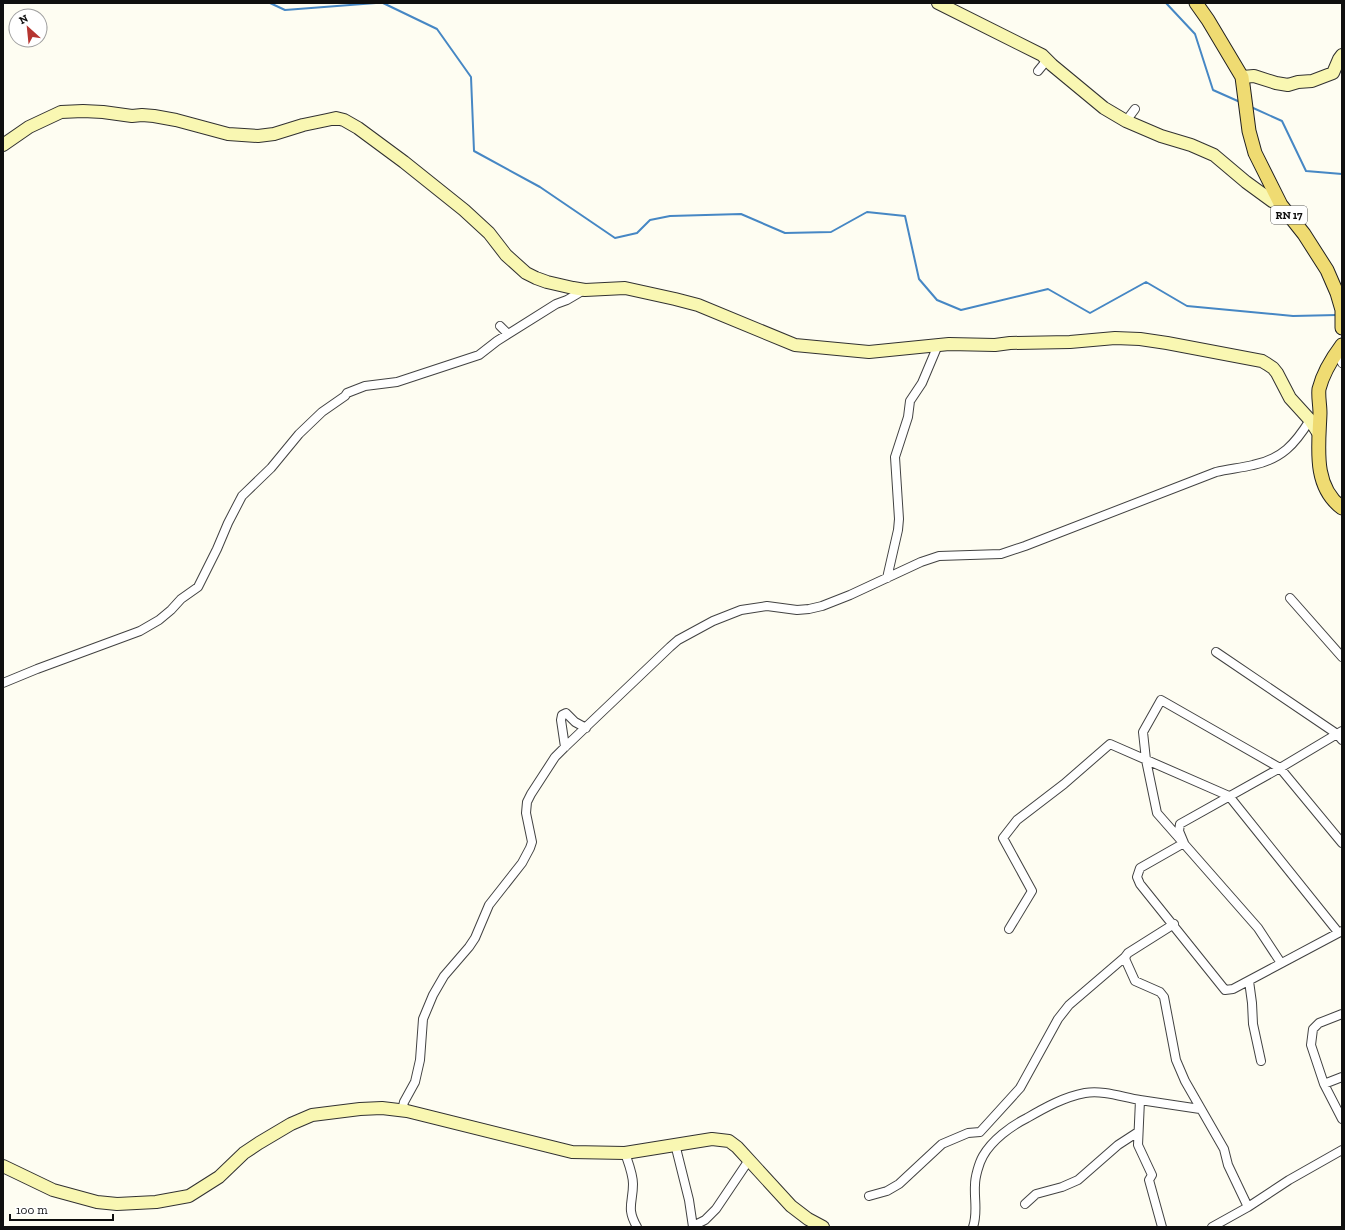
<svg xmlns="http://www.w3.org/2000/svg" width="1345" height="1230" viewBox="0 0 1345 1230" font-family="'Zilla Slab',serif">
<rect width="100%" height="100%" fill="#fefdf2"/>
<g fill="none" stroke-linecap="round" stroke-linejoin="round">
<path stroke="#4687c4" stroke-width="2" d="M270 3 285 10 376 3
M383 3 437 29 471 77 474 151 540 187 615 238 637 233 650 220 670 216 741 214 785 233 831 232 867 212 905 216 919 279 937 300 961 310 1048 289 1090 313 1146 282 1187 306 1293 316 1337 315
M1166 3 1195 34 1213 90 1240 102
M1251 107 1282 121 1306 171 1342 174"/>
<g stroke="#424242" stroke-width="10">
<path id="street" d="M1038 71 1047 60
M1126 121 1135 109
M500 326 508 334
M1337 352 1342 363
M887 578 898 530 899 519 895 457 908 417 910 401 922 383 938 345
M1290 598 1342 657
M1216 652 1337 734 1342 740
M3 683 37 669 140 631 159 620 171 610 181 599 198 587 217 549 228 523 242 496 271 468 299 434 322 412 345 396 347 393 365 386 397 382 479 355 497 341 556 304 567 300 584 290
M1342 731 1280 768 1180 824 1179 831 1184 843 1140 868 1137 877 1140 884 1225 990 1233 989 1342 931
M565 747 561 720 562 715 566 713 575 722 586 728
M1174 924 1128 953 1125 957 1126 961 1135 981 1160 992 1164 997 1176 1060 1185 1081 1224 1149 1228 1165 1248 1207
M1009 929 1032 891 1003 838 1017 820 1064 784 1110 744 1229 796 1338 932
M1281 963 1258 928 1157 813 1146 760 1143 732 1161 700 1280 768 1342 843
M1249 981 1252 1003 1253 1024 1261 1061
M1342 1014 1319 1023 1313 1029 1311 1045 1324 1084 1342 1119
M1324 1084 1342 1077
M1140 1100 1138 1145 1152 1175 1149 1180 1162 1227
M402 1110 404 1102 415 1082 420 1060 423 1019 433 995 444 976 469 947 475 938 489 905 522 863 530 848 532 842 526 813 527 802 531 794 555 757 565 747 670 647 678 640 713 621 741 610 767 606 797 610 809 609 822 606 850 595 921 562 939 556 1001 554 1025 546 1216 472C1228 469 1241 468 1253 465 1282 459 1295 444 1310 420
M675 1144 689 1200 693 1227
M625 1153C628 1162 633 1174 633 1184 633 1203 626 1208 637 1227
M869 1196 887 1191 899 1184 942 1144 968 1133 980 1132 1020 1088 1058 1019 1069 1005 1125 957
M1025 1204 1036 1194 1062 1187 1078 1180 1118 1145 1138 1132
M693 1226 705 1220 716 1209 749 1160
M973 1227C978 1213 974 1199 975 1185 975 1177 979 1163 983 1156 992 1140 1011 1126 1027 1118 1046 1107 1064 1097 1085 1093 1103 1090 1122 1097 1140 1100 1160 1103 1180 1106 1200 1109
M1212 1227 1248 1207 1289 1180 1342 1150"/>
</g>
<g stroke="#313131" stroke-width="14">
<path id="secondary" d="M938 3 1042 55 1052 65 1104 108 1126 121 1161 136 1191 145 1214 155 1246 182 1272 201 1281 205
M1242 77 1254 76 1276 83 1288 85 1298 82 1312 81 1333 73 1339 59 1342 55
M3 145 29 127 61 112 83 111 103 112 132 116 142 115 154 116 176 120 228 134 258 136 274 134 303 125 327 120 336 118 344 120 358 128 404 162 464 210 489 233 506 255 526 273 536 278 547 282 573 288 585 290 625 288 675 299 698 305 795 345 869 352 949 344 995 345 1010 343 1070 342 1115 338 1140 339 1167 343 1262 361 1267 364 1273 368 1277 373 1290 398 1310 420 1319 434
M3 1166 53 1190 97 1202 117 1204 156 1202 189 1196 219 1177 244 1153 259 1143 291 1124 312 1115 360 1109 382 1108 407 1111 572 1152 625 1153 712 1139 729 1141 737 1147 791 1206 808 1219 823 1227"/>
</g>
<g stroke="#202020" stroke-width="15">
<path id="primary" d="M1196 3 1208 20 1242 77 1249 131 1255 153 1281 205 1304 234 1327 270 1337 293 1342 310V328
M1342 345C1333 357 1323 373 1319 389 1318 396 1320 405 1320 413 1319 445 1312 486 1342 508"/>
</g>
<use href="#street" stroke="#fff" stroke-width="8"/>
<use href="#secondary" stroke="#f9f7b2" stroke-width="12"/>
<use href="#primary" stroke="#efdb72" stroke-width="13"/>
</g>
<g text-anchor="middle" stroke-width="4" stroke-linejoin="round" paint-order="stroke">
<rect fill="#fff" stroke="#575757" stroke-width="1" x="1271" y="206" width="36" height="18" rx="3"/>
<g font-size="11" font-weight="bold" fill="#0f0f0f">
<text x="1289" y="219">RN 17</text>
</g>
</g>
<rect width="1345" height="1230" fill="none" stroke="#0f0f0f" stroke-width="8"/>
<g transform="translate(28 28) rotate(333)"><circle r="19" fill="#ffffff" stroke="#9f9f9f"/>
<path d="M0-3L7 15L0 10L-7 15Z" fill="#b63530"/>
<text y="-6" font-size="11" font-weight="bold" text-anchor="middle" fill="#0f0f0f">N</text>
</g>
<path d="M10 1214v6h103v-6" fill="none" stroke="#0f0f0f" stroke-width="2"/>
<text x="16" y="1214" font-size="12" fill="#0f0f0f" stroke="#ffffff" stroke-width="3" paint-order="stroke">100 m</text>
</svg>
